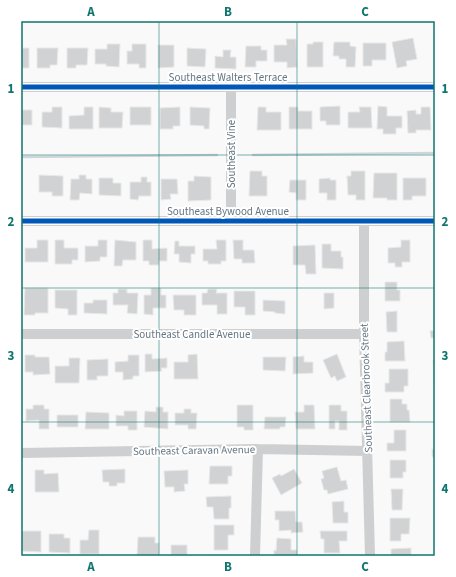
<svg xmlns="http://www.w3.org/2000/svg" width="456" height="577" viewBox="0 0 456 577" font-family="'Source Sans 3',sans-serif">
<rect width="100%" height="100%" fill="#f9f9f9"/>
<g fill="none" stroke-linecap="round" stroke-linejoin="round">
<path stroke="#ced6d9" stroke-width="2.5" d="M253 155 435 153
M21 157 217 155"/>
</g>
<path fill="#d0d2d3" stroke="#e8e8e8" d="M413 38 417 59 406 61 407 66 397 68 392 42Z
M286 39H296L297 67 287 68V62H274V45H287Z
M313 42H323V67H307V44H313Z
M334 42H350V46L356 47 355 67H346V59H339V56H333Z
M363 43H386V60H372V66H363Z
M107 44H120L119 67 106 66V64H95V49H107Z
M132 44H146V68H139V64H127V51H132Z
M158 45H174V67L158 68Z
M246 46H261V50H267V61H256V67H245Z
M21 48H29V68H21Z
M37 48H58L57 65H50V68H37Z
M67 48H88L87 65H76V68H67Z
M187 48 206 49 205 67 187 66Z
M223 50H231L230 57H236V69L215 68V56L223 57Z
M340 106V125H326V121H320V107Z
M378 106 387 107V116H402V128H396V134H383V129H377Z
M52 107H62V128L42 127V112H52Z
M84 107H93V129H69V116L84 115Z
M99 107 111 108V112H123L122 128H99Z
M130 107H151V125H130Z
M180 107V126H173V129H160V108Z
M190 107 210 108 209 129H204V126L190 125Z
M258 107H266V112H281V130H257Z
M289 107H298V111H312V129H289Z
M359 107H371L372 128H348V112H360Z
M421 107H430L431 130H416V133H408L407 111 416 110V114H421Z
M21 110H32V125H22L21 129Z
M250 171H262V176H267V196H249Z
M351 171H365V200H356V195H348L347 176H351Z
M374 173H397V200H387V198H373Z
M39 175 63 176V196H52V192H39Z
M79 175H86V179H92V194L80 193 79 200H70L71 179H79Z
M194 176 211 177V200L188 201V181H194Z
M141 177H147V182H151V196H139L138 200 130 199V182H141Z
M99 178H113V183H121V196L99 195Z
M330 178V180H336V200H327V193H319V179Z
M403 178H426V196H412V200H403Z
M161 179H177L178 194H170L171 199 161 200Z
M290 180H306V200H296V193L289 192Z
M37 240H48V262H25V248H37Z
M55 240H64V248H78V260H72V264H55Z
M98 240H107V257H100V261L85 262V246H98Z
M115 240 136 242V260H123L122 266H114Z
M143 240H152V249L167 248V261H159V265H149V261H143Z
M216 240H226V261H221V264H208V261H203V249H217Z
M233 240H243V250H254L255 263H242V259H234Z
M401 240H410V262H402V267H395V263H388V248L401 247Z
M175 241H179V246H195V254H191V263L179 262V254H174Z
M322 244H331V251H341V257H343V269L322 268Z
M315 245 316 274H306L305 265H293V246Z
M385 282H397V290H400V301H385Z
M25 288H48V313H35V315H24Z
M151 288H161V295H166V308H153V315L144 314V295H151Z
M118 289H127V293H138L137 314 127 313 128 305H113V293H118Z
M208 289H217L216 293H227V314H217V305H202V293H207Z
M55 290H77V315H68V309L55 308Z
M234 291H255V315H245V307H234Z
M324 293H334V308L324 309Z
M173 295H196V315H184V310H174Z
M93 300H107V314L84 313V303H93Z
M263 300 285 301V314L275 313V312L263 311Z
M397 311V332H387L386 312Z
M435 330V338H431L430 331Z
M404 341 405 361H385V352H387V342Z
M145 354H152V359L167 358V368H161L162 371 145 372Z
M197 354 198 379H174V362H188V355Z
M337 354 346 377 337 381 335 376 331 378 323 360Z
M25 355H35V357H49L50 374 33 375V372H25Z
M128 355H139V376H133V379L123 380V372H115V362L128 361Z
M304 356V362H313V373L293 374V357Z
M263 357H286L285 371 263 370Z
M69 358H80L79 383H55V366H69Z
M108 359V376H97V380H87V360Z
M433 360H435V385H434Z
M389 369H408V386H404V392H385V383H389Z
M390 399H402V404H407V410H409L410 422H390Z
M33 405H44V409H49V429H39V420L26 421V409H33Z
M237 405H253V430H244V427H237Z
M304 405H314L315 429H296L295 412H304Z
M329 405H341V411H347V430H339V421H335V429H329Z
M156 407H163V412H168V429L144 427 145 411 156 412Z
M184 409H191V413H197L196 429H188V425H175V413H184Z
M124 411H137V430H128V426H116V415L124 416Z
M86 412 109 413V429H85Z
M57 415H78V427H57Z
M265 417H286L285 427H280V429H264Z
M394 430H406V451H387V443H394Z
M432 449 435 450V457H432Z
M390 460H406V472H403V478H390Z
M210 466H232V476H228V484H209Z
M337 467 341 481 346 480 348 489 328 494 327 490H324L321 479 324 478 322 471Z
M125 469V483H117V486H109V482H103L102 470Z
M294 469 302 483 281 495 272 478 280 474 281 476Z
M35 470H44V474L58 473 59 492H35Z
M188 470V484H184L185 491 174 492V487H165L164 471Z
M391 489H403L402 510H392Z
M231 496V508H229V519H214L213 507H207L206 497Z
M344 501V512H348V523H333L332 502Z
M275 511H295L296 522H302L303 532 291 533V530L279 531V520H275Z
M390 518H410L409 534H401V541H390Z
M214 525H234V535H228V550H214Z
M89 530H99V554H80V540H88Z
M21 531H41V552L21 551Z
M320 531H347V541H339L340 553H324V539H321Z
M49 534H64V538H70V553L49 552Z
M138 537H155V543H159V556H137Z
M277 538 291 539V550H297V556H274V550L276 551Z
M171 545H187V556H171Z
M411 548V556H391V549Z
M212 555H235V556H212Z"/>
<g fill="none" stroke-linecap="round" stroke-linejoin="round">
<path stroke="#cecfd0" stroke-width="10" d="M21 87H435
M231 88V221
M21 221H435
M364 221V334L370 556
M21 334H364
M21 453 258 449 368 451
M255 556 258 449"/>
<g stroke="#fff" stroke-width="8">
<path id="cycleway" d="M21 87H435
M21 221H435"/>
</g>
<use href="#cycleway" stroke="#0057b8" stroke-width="5"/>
</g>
<path fill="none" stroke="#0f766e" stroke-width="1" stroke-opacity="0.55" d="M159 21V556M297 21V556M21 155H435M21 288H435M21 422H435"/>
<g text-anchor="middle" stroke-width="4" stroke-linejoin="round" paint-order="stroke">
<g font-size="11" fill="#657683" stroke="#fff">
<text x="228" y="81">Southeast Walters Terrace</text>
<text transform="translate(231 154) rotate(-90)" y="4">Southeast Vine</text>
<text x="228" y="215">Southeast Bywood Avenue</text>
<text x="192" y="338">Southeast Candle Avenue</text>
<text transform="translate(366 388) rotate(-92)" y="4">Southeast Clearbrook Street</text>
<text transform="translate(194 450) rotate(-1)" y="4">Southeast Caravan Avenue</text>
</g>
</g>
<rect width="456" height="577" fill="none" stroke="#ffffff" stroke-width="44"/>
<rect x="22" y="22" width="412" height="533" fill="none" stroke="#0f766e" stroke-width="1.5"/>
<g font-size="13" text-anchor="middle" font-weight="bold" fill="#0f766e">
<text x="91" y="16">A</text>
<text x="228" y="16">B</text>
<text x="365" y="16">C</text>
<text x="11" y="93">1</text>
<text x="445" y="93">1</text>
<text x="11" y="226">2</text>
<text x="445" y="226">2</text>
<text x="11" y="360">3</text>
<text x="445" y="360">3</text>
<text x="11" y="493">4</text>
<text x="445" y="493">4</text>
<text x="91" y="571">A</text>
<text x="228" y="571">B</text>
<text x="365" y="571">C</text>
</g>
</svg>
